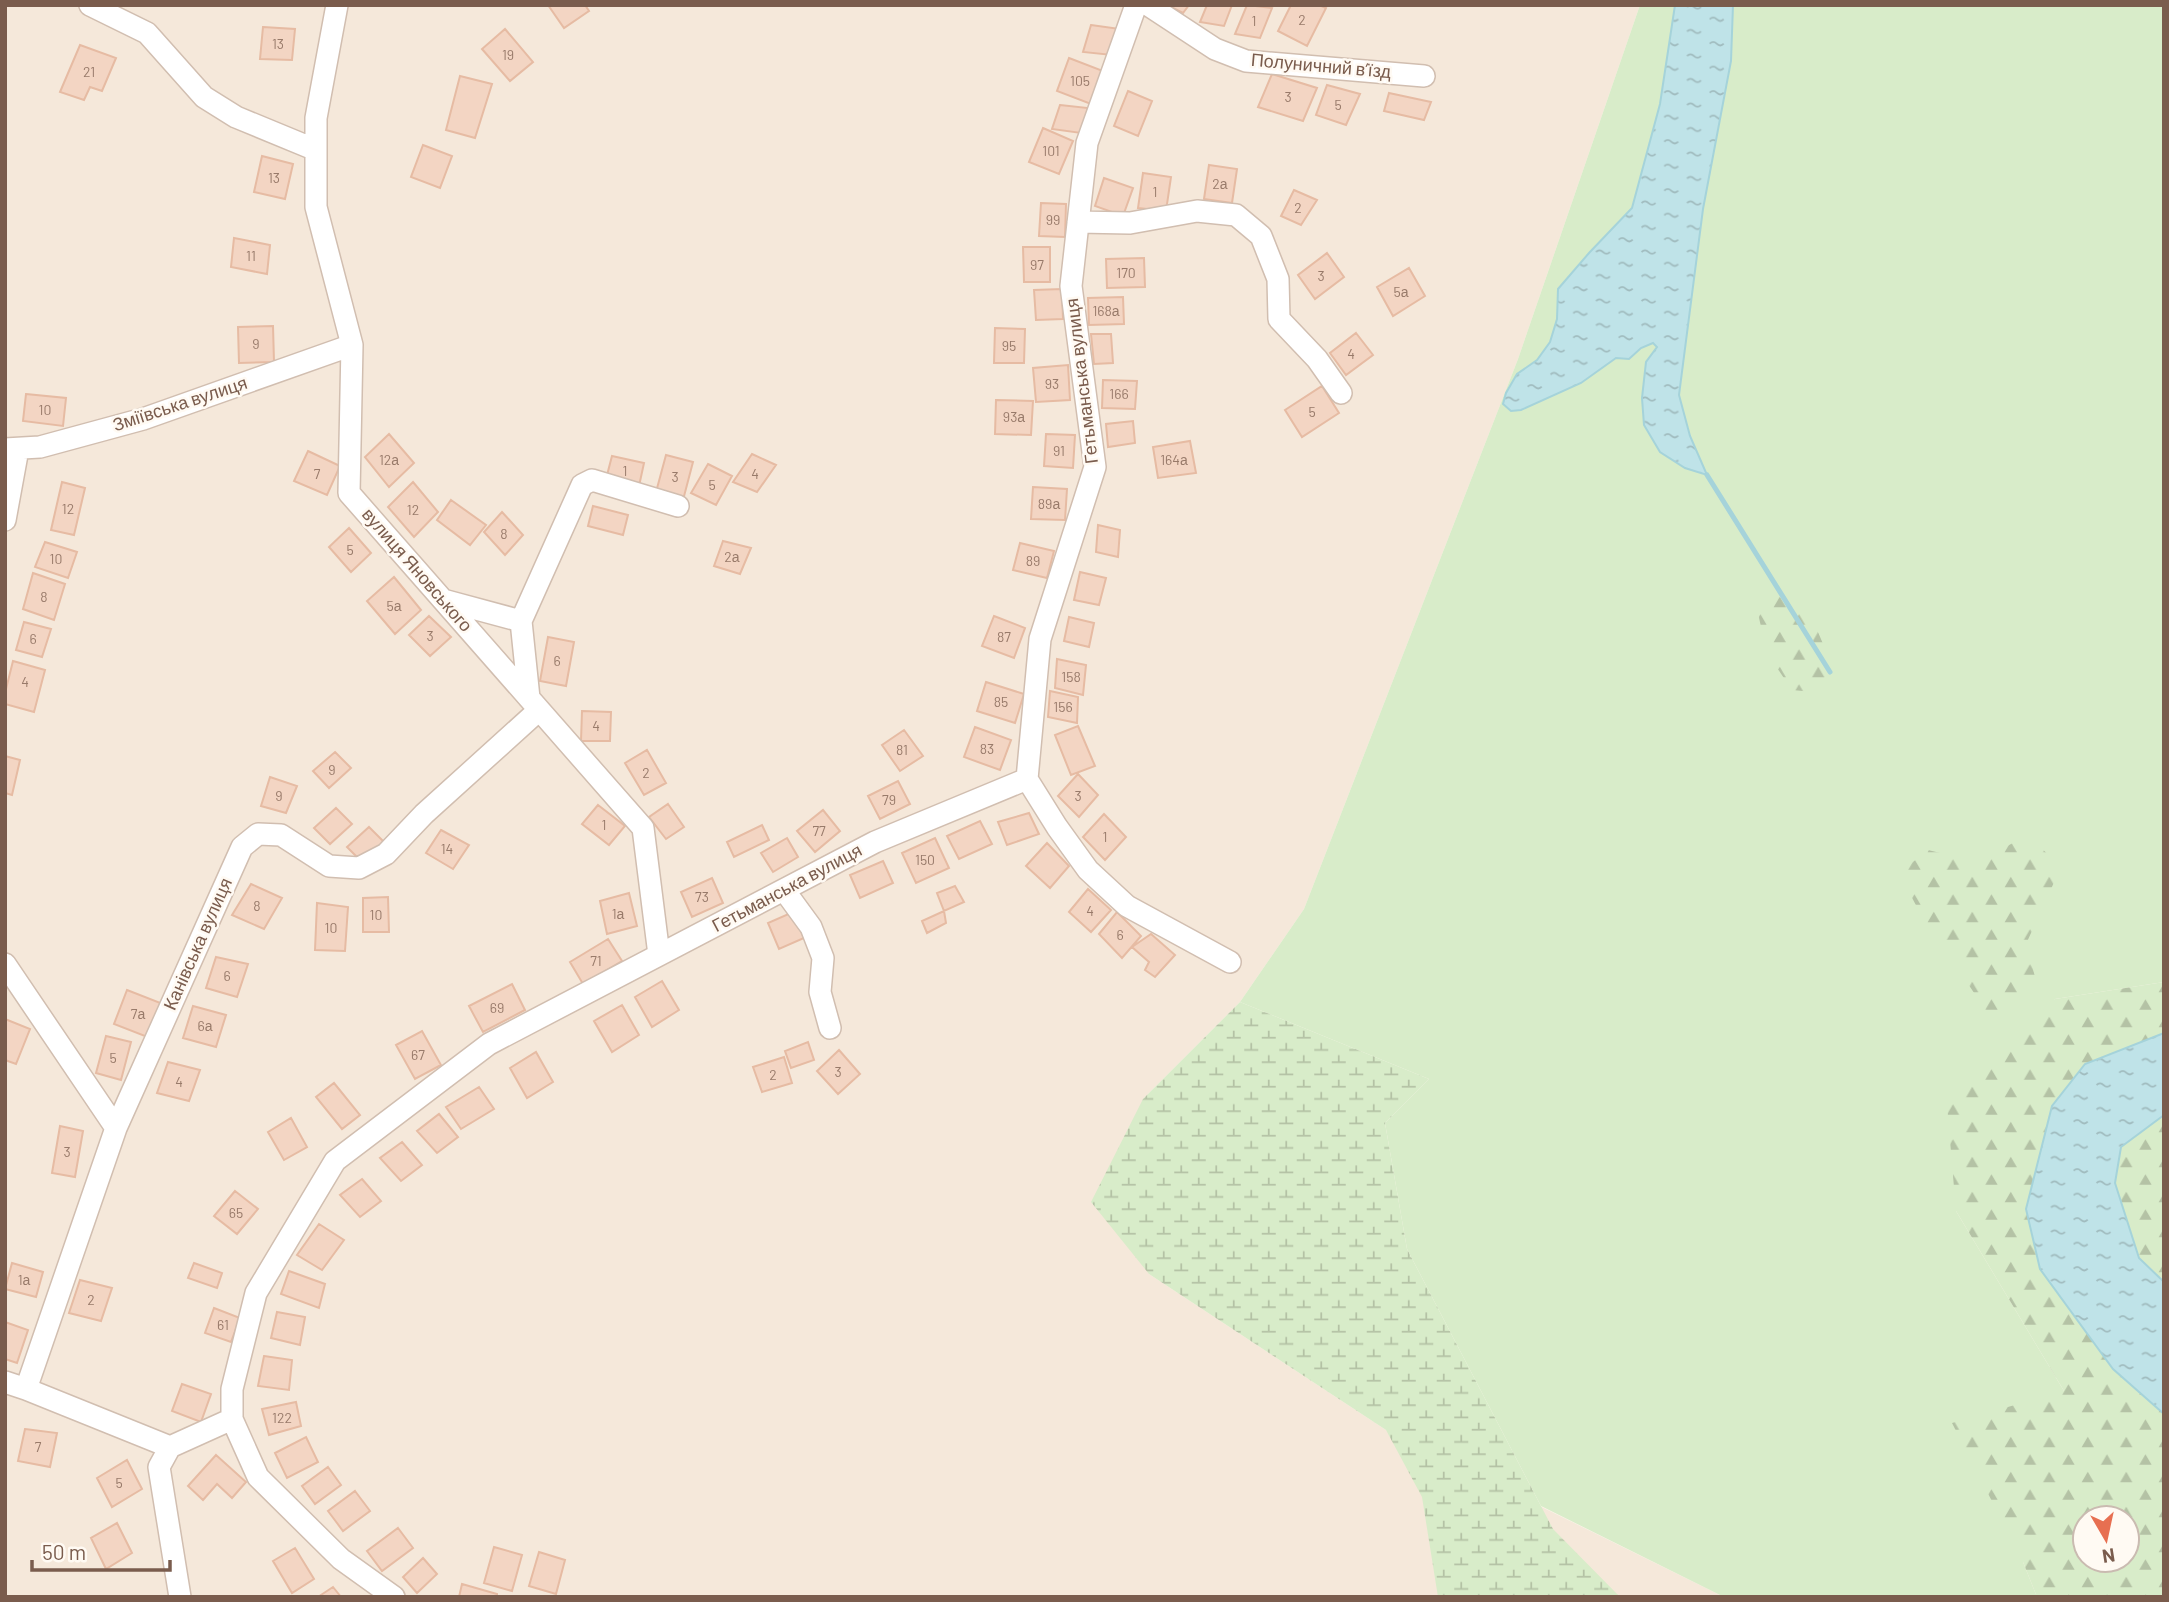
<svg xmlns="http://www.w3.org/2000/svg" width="2169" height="1602" viewBox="0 0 2169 1602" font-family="Barlow,sans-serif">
<defs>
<pattern id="forest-firs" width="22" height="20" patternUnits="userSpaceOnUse" patternTransform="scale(1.75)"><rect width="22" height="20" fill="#d8ecc9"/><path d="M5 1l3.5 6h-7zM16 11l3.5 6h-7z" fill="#b4c2a5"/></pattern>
<pattern id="wetland-marsh" width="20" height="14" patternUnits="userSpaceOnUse" patternTransform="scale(1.75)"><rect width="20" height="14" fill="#d8ecc9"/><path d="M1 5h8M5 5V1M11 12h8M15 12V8" fill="none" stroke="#b4c2a5"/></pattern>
<pattern id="water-ripples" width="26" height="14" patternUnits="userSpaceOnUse" patternTransform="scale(1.75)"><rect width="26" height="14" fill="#bfe3e8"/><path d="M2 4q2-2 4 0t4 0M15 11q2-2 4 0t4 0" fill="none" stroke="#a0bbbe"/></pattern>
</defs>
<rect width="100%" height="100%" fill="#fdf6ec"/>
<path fill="#f5e8da" d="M5 5H1640L1518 359 1304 909 1240 1002 1143 1099 1149 1274 1386 1430 1724 1597H5Z"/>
<path fill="#d8ecc9" d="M1640 5H2164V982L2055 999 1956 1211 2064 1391 2023 1562 2037 1597H1724L1541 1506 1407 1249 1385 1123 1429 1079 1240 1002 1304 909 1518 359Z"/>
<path fill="url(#forest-firs)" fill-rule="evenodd" d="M1773 586 1797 597 1815 625 1832 665 1825 693 1792 690 1767 653 1757 609Z
M2028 835 2061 867 2026 944 2037 984 1997 1027 1919 911 1899 873 1928 850 1977 862Z
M2164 982V1033L2085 1064 2026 1209 2040 1269 2113 1369 2164 1414V1597H2037L2023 1562 1952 1423 2064 1391 1956 1211 1947 1105 2055 999ZM2085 1518H2127V1560H2085Z
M2164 1115V1282L2139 1258 2115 1183 2121 1147Z"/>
<path fill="url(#wetland-marsh)" d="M1240 1002 1429 1079 1385 1123 1407 1249 1553 1529 1620 1597H1438L1422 1497 1386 1430 1149 1274 1091 1202 1143 1099Z"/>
<path fill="url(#water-ripples)" stroke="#a5d3da" stroke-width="2" d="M1675 5H1733L1731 61 1703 209 1679 395 1690 436 1707 475 1685 468 1660 452 1644 425 1642 398 1646 362 1657 347 1653 343 1641 348 1629 359 1616 358 1581 383 1521 410 1511 411 1503 404 1506 393 1517 374 1537 360 1550 342 1557 319 1558 289 1589 253 1632 208 1660 104Z
M2164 1033V1115L2121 1147 2115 1183 2139 1258 2164 1282V1414L2113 1369 2040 1269 2026 1209 2052 1106 2085 1064Z"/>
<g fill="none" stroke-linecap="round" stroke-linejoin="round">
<path stroke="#a5d3da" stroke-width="5" d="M1707 475 1830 672"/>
</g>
<path fill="#f3d5c3" stroke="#e6bba3" stroke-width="2" d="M548 5H585L589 11 564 28Z
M1167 5H1189L1183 13Z
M1207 5H1232L1224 26 1200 22Z
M1247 5 1272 8 1260 38 1235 34Z
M1291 5H1319L1326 8 1307 46 1278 31Z
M1091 25 1120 29 1112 55 1083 52Z
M263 27 295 29 292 60 260 59Z
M505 29 533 62 510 81 482 49Z
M80 45 116 58 102 91 90 87 84 100 60 92Z
M1069 58 1103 71 1091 104 1057 91Z
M1272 74 1317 88 1303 121 1258 107Z
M460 76 492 84 475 138 446 130Z
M1327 85 1360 94 1346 125 1316 115Z
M1128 91 1152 101 1138 136 1114 126Z
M1389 93 1431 102 1424 120 1384 111Z
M1060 105 1088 108 1081 133 1052 129Z
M1043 128 1073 141 1059 174 1029 162Z
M423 145 452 156 440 188 411 177Z
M262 156 293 164 285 199 254 192Z
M1209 165 1237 169 1232 203 1204 199Z
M1143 173 1171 177 1166 211 1138 208Z
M1104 178 1133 188 1123 216 1095 206Z
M1294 190 1317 200 1301 225 1281 216Z
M1041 203 1066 204 1065 237 1039 236Z
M234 238 270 245 267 274 231 267Z
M1023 247H1050V282H1024Z
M1327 253 1344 277 1315 299 1298 275Z
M1144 258 1145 287 1107 288 1106 259Z
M1409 268 1425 296 1393 316 1377 287Z
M1062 289 1063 319 1036 320 1034 290Z
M1123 297 1124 324 1089 325 1088 298Z
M273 326 274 362 239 363 238 327Z
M995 328 1025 329 1024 363H994Z
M1356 333 1373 355 1346 375 1330 353Z
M1091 334H1111L1113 363 1094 364Z
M1068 365 1070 400 1036 402 1033 368Z
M1103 380 1137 381 1135 409 1102 408Z
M1322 386 1339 413 1302 437 1285 410Z
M26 394 66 398 63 426 23 421Z
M996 400 1033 401 1031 435 995 434Z
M1133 421 1135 443 1108 447 1106 424Z
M389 434 414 463 389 487 365 457Z
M1046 434 1075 435 1073 468 1044 466Z
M1190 441 1196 473 1158 478 1153 447Z
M308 451 340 466 327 495 294 481Z
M752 454 776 465 757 492 733 482Z
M666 455 693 462 683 500 656 492Z
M612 456 644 463 639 486 606 479Z
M708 464 732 476 716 505 691 493Z
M62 482 85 488 74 535 51 530Z
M413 482 438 512 414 537 388 507Z
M1033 487 1067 489 1065 520 1031 519Z
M451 500 486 525 470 545 437 520Z
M593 506 628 515 623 535 588 526Z
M502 512 523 535 505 555 484 532Z
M1098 525 1120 530 1118 557 1096 552Z
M349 528 371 553 351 572 329 547Z
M723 541 751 548 740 574 714 566Z
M45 542 77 552 68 578 35 567Z
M1020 543 1054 551 1047 578 1013 570Z
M1080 572 1106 578 1099 605 1074 600Z
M33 573 65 584 54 620 23 609Z
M394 577 421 610 395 634 367 601Z
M429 616 451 637 430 656 409 635Z
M994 616 1025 628 1014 658 982 646Z
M1069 617 1094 623 1089 647 1064 641Z
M24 622 51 629 42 657 16 650Z
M548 637 574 642 566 686 540 681Z
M1057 659 1086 665 1083 695 1055 688Z
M13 661 45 670 34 712 5 704V693Z
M986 682 1024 694 1015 723 977 711Z
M1050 691 1078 697 1077 723 1048 717Z
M582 711 611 712 610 741H581Z
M1078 726 1095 766 1071 775 1055 735Z
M975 727 1011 740 1000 770 964 757Z
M904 730 923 756 900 771 882 745Z
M647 750 666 783 644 795 625 763Z
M335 752 351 768 329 788 313 771Z
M5 756 20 760 12 795 5 793Z
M1078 774 1098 795 1079 817 1058 796Z
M270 777 297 786 286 813 261 806Z
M898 781 910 804 880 819 868 796Z
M668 804 684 827 666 839 649 817Z
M598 805 625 826 609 845 582 824Z
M336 808 352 824 330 844 314 828Z
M823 810 840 831 815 852 797 831Z
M1029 813 1039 834 1007 845 998 822Z
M1104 814 1126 837 1105 860 1083 837Z
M980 821 992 844 959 859 947 836Z
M762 825 769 840 734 857 727 842Z
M369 827 385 843 363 863 347 847Z
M441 830 469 845 453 869 426 853Z
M787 838 798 857 773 872 761 853Z
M935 838 949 868 916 883 902 853Z
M1047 843 1069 866 1050 888 1026 866Z
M883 861 893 883 860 898 850 875Z
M712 878 723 903 692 917 681 892Z
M251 884 282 898 264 929 232 915Z
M955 886 964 902 944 911 937 893Z
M1088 889 1111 910 1091 932 1069 912Z
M629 893 637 926 607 934 600 901Z
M388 897 389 932H363V898Z
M317 903 348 907 345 951 315 950Z
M944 911 946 923 927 933 922 921Z
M793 912 804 938 779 949 768 923Z
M1117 912 1141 936 1122 958 1099 934Z
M1151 934 1175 955 1155 977 1145 970 1149 962 1132 947Z
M608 939 622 961 583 984 570 962Z
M216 957 248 964 237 997 206 988Z
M662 981 679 1010 652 1027 635 997Z
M512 984 525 1010 483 1032 469 1006Z
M127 990 163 1004 150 1038 114 1024Z
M622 1005 639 1035 612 1052 594 1021Z
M193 1006 226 1015 216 1047 183 1038Z
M5 1019 30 1029 16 1064 5 1060Z
M422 1031 441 1065 415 1079 396 1045Z
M106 1036 131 1042 121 1080 96 1073Z
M808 1042 814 1060 791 1068 785 1051Z
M839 1050 860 1074 838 1094 817 1071Z
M536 1052 553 1082 527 1098 510 1068Z
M784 1057 792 1083 762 1092 753 1067Z
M168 1062 200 1070 189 1101 157 1093Z
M334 1083 360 1115 342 1129 316 1097Z
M479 1087 494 1109 461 1129 446 1107Z
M439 1114 458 1137 437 1153 417 1131Z
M291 1118 307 1147 284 1160 268 1132Z
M60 1126 83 1131 75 1177 52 1173Z
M402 1142 422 1165 401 1181 380 1158Z
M362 1179 381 1201 360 1217 340 1195Z
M235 1191 258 1209 237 1234 214 1216Z
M319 1224 344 1240 322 1270 297 1255Z
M12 1263 43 1272 36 1297 5 1289Z
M194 1263 222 1273 217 1288 188 1278Z
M289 1271 325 1284 319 1308 281 1294Z
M80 1280 112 1288 101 1321 69 1313Z
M214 1308 240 1318 231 1342 205 1333Z
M277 1312 305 1317 300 1345 271 1338Z
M5 1322 28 1330 17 1363 5 1359Z
M264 1356 292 1360 289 1390 258 1386Z
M182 1384 211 1394 201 1422 172 1411Z
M296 1402 301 1426 269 1435 262 1409Z
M25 1429 57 1433 50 1467 18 1461Z
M306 1437 318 1462 287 1478 275 1453Z
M216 1455 246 1482 232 1498 217 1484 203 1500 188 1486Z
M127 1460 142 1489 112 1507 97 1478Z
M328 1467 341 1485 315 1504 302 1486Z
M355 1491 370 1511 343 1531 328 1511Z
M117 1523 132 1553 106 1569 91 1538Z
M398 1528 413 1548 382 1571 367 1551Z
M494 1547 522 1555 512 1591 484 1583Z
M295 1548 314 1579 292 1593 273 1561Z
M539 1552 565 1560 556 1594 529 1586Z
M423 1558 437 1574 417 1593 403 1577Z
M462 1584 497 1594V1597H459Z
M333 1587 341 1597H318Z"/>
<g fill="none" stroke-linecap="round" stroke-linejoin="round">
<g stroke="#d1beb0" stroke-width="24">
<path id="minor" d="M90 5 147 33 204 97 236 117 316 150
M337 5 316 118V207L352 345 349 493 643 828 659 955
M1148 5 1215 49 1246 61 1424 76
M1078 222 1130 223 1197 211 1236 215 1261 236 1278 279 1279 319 1317 359 1341 393
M5 449 40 447 143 419 352 345
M5 520 18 449
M443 600 521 621
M529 698 521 621 582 485 592 480 678 506
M1027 779 1057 827 1088 870 1127 906 1230 962
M784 890 811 927 823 958 820 992 830 1028
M5 964 116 1128
M5 1382 26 1389 170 1447 159 1467 180 1597
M26 1389 116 1128 242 847 258 834 281 835 329 866 359 868 386 854 424 814 539 710
M170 1447 232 1419
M394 1597 341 1559 258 1477 232 1419V1389L256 1293 335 1161 489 1044 875 842 1027 779 1040 639 1095 467 1071 286 1087 143 1136 5"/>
</g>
<use href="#minor" stroke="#fff" stroke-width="21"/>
</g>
<g text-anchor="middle" stroke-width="5" stroke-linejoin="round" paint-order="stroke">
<g font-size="14" fill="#987a6a">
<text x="1302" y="25">2</text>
<text x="1254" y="26">1</text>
<text x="278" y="49">13</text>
<text x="508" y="60">19</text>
<text x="89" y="77">21</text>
<text x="1080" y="86">105</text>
<text x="1288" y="102">3</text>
<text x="1338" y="110">5</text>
<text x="1051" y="156">101</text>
<text x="274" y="183">13</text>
<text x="1220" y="189">2а</text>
<text x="1155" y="197">1</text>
<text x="1298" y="213">2</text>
<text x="1053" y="225">99</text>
<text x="251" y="261">11</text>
<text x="1037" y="270">97</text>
<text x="1126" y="278">170</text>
<text x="1321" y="281">3</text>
<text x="1401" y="297">5а</text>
<text x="1106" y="316">168а</text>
<text x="256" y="349">9</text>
<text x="1009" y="351">95</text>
<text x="1351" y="359">4</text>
<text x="1052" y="389">93</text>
<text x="1119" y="399">166</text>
<text x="45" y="415">10</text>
<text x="1312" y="417">5</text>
<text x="1014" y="422">93а</text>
<text x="1059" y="456">91</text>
<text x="389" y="465">12а</text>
<text x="1174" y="465">164а</text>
<text x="625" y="476">1</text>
<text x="317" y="479">7</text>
<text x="755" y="479">4</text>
<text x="675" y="482">3</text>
<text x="712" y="490">5</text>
<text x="1049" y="509">89а</text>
<text x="68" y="514">12</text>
<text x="413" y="515">12</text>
<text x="504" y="539">8</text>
<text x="350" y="555">5</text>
<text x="732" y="562">2а</text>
<text x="56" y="564">10</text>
<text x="1033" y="566">89</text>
<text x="44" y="602">8</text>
<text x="394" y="611">5а</text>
<text x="430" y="641">3</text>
<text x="1004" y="642">87</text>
<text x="33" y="644">6</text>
<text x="557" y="666">6</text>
<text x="1071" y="682">158</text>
<text x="25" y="687">4</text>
<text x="1001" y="707">85</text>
<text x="1063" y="712">156</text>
<text x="596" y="731">4</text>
<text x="987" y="754">83</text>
<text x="902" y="755">81</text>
<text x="332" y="775">9</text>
<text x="646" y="778">2</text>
<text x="279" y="801">9</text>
<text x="1078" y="801">3</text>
<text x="889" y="805">79</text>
<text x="604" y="830">1</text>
<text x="819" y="836">77</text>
<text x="1105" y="842">1</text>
<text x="447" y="854">14</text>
<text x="925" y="865">150</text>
<text x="702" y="902">73</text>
<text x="257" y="911">8</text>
<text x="1090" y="916">4</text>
<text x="618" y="919">1а</text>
<text x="376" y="920">10</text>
<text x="331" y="933">10</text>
<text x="1120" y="940">6</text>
<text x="596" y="966">71</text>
<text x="227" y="981">6</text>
<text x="497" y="1013">69</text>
<text x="138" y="1019">7а</text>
<text x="205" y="1031">6а</text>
<text x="418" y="1060">67</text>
<text x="113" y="1063">5</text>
<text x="838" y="1077">3</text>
<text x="773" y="1080">2</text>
<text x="179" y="1087">4</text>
<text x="67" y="1157">3</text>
<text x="236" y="1218">65</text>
<text x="24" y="1285">1а</text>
<text x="91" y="1305">2</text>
<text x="223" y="1330">61</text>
<text x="282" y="1423">122</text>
<text x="38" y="1452">7</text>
<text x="119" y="1488">5</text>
</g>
<g font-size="18" fill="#7a5c4d" stroke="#fffaf3">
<text transform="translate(1321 66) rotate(5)" y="6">Полуничний в’їзд</text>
<text transform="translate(1082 381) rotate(-97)" y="6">Гетьманська вулиця</text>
<text transform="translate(180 404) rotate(-18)" y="6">Зміївська вулиця</text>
<text transform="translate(417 570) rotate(49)" y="6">вулиця Яновського</text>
<text transform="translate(787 888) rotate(-28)" y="6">Гетьманська вулиця</text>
<text transform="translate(198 944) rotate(-66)" y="6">Канівська вулиця</text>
</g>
</g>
<rect width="2169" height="1602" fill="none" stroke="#7a5c4d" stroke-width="14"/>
<g transform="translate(2106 1539) rotate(171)"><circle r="33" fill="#fffaf3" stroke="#cabbb1" stroke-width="2"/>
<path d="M0-5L12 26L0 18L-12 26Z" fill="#e76f51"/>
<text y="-10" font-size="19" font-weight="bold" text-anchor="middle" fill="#7a5c4d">N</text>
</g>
<path d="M32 1560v10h138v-10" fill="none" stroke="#7a5c4d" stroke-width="3.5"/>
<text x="42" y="1560" font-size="21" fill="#7a5c4d" stroke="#fffaf3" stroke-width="5" paint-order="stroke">50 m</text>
</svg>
